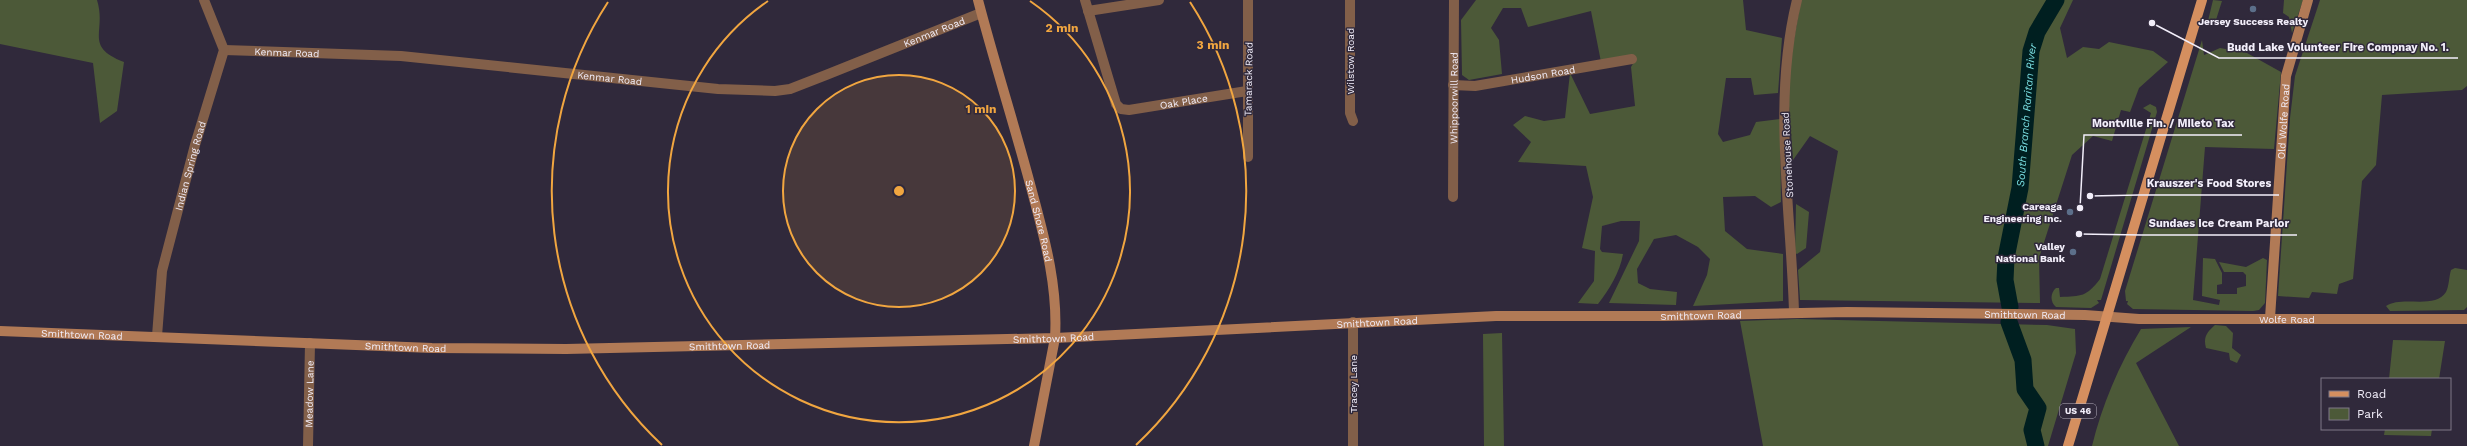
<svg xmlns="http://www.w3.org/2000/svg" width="2467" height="446" viewBox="0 0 2467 446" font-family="'Work Sans',sans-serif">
<rect width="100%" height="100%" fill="#30293b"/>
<path fill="#4c5938" d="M0 0H97C107 32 83 46 124 62L117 111 100 123 93 63 0 44Z
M1476 0H1743L1746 30 1782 38 1778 93 1754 95 1751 78H1726L1718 134 1723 142 1750 135 1756 122 1780 119 1781 202 1771 207 1755 196 1723 197 1725 231 1747 249 1783 254V301L1693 306 1707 275 1710 259 1698 247 1676 235 1654 239 1637 269 1638 283 1650 289 1677 292 1676 305 1609 303 1639 241 1640 221H1621L1602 226 1600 249 1602 252 1623 254C1620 272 1609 290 1598 304L1578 303 1594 281 1595 251 1582 248 1593 197 1586 166 1518 162 1531 142 1513 125 1525 116 1544 121 1565 118 1570 73 1590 114 1635 106 1631 67 1634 62H1601L1591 11 1528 27 1521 8H1503L1491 28 1499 40 1502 74 1469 80 1462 75 1461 20Z
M1801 0H2073L2060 28 2067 58 2083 47 2099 49 2109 42 2153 51 2168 62 2139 88 2130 112 2121 110 2112 141 2093 136 2072 155 2039 258 2040 303 1800 300 1798 270 1820 252 1838 151 1810 136 1793 160 1787 79Z
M2213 0 2222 1 2215 23 2207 25Z
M2284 0H2303L2292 33 2289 17 2283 13Z
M2320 0H2467V86L2462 90 2382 95 2376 165 2362 181 2353 279 2339 284 2337 294 2312 292 2309 298 2278 296 2290 118 2295 76Z
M2202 40 2204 55 2220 48 2247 53 2281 72 2274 149 2205 147 2193 300 2219 305 2220 300 2202 296 2203 258 2215 259 2222 273V284L2217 285V294H2237V288L2246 286V275L2243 272H2224L2219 262 2246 267 2263 258 2267 260 2265 303 2259 310 2253 311 2133 309 2127 304 2128 301H2126L2125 291Z
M2150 104 2156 107 2157 112 2101 300H2097L2099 303 2091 308 2056 307C2050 302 2050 293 2056 288H2059L2060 297C2082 296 2086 297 2100 279L2151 113 2143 108Z
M1796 204 1809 212 1806 248 1797 254 1795 253Z
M2455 268 2467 270V307L2464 310 2390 311 2386 306C2402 295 2435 310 2446 292 2449 287 2449 276 2451 270Z
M1797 319 2047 325 2075 329 2076 353 2048 446H1763L1740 321Z
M2215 325 2226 326 2233 333 2232 348 2241 355 2237 363 2230 360 2229 353 2206 348C2203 337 2207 332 2215 325Z
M2191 327 2136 363 2179 446H2092C2102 405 2119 365 2141 329Z
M1502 333 1504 446H1484L1483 334Z
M2393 340 2445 341 2439 379H2389Z
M2385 429H2432L2431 436 2384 435Z"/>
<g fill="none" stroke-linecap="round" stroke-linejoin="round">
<g stroke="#001f20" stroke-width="17">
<path id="s1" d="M2010 307 2005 280 2006 258 2020 188 2031 51 2037 32 2056 0"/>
<path d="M2009 322 2023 360 2025 389 2038 408 2032 430 2036 446"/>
</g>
<g stroke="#825f49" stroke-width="10">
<path id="s2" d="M1085 0 1116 104 1121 109 1129 110 1247 91"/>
<path d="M1350 0V113L1353 121"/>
<path d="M1088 11 1159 0"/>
<path id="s3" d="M224 50 401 56 718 89 775 91 790 89 826 75 981 13"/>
<path id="s4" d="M1453 85 1475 86 1632 59"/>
<path d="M1248 157V0"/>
<path id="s5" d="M1453 197 1454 0"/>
<path d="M1794 312C1791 209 1772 101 1797 0"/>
<path d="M1353 322V446"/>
<path id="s6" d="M157 336 162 271 195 145 224 50 204 0"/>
<path id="s7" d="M308 446 310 343"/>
</g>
<g stroke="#b17a56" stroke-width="10">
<path id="s8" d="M978 0C995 65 1016 130 1033 195 1046 243 1058 289 1055 338L1034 446"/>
<path id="s9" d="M2270 318 2286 76 2308 0"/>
<path id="s10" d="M0 331 432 348 566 349 1055 338 1496 316H1665L1847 312 2085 315 2139 319H2467"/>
</g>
<path stroke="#d58f5f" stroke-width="10" d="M2068 446 2202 0"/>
</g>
<circle cx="899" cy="191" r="116" fill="#f1a640" fill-opacity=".12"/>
<g fill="none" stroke="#f1a640" stroke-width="2">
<circle cx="899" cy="191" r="116"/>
<path d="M1030 1A231 231 0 1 1 768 1"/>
<path d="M662 445A347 347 0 0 1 608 2M1190 2A347 347 0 0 1 1136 445"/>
</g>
<g fill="#5c6f8a" stroke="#30293b" stroke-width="1.5">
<circle cx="2253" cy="9" r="4"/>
<circle cx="2070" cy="212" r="4"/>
<circle cx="2073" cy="252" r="4"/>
</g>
<g text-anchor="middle" stroke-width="3" stroke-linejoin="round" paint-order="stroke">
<rect fill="#30293b" stroke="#b8b3c1" stroke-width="1" x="2060" y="404" width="36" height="14" rx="3"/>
<g font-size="9" font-weight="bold" fill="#f2eefa">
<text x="2078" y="414">US 46</text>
</g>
<g font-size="10" font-weight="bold" fill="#f2eefa" stroke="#30293b" text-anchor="end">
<text x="2253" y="25" text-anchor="middle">Jersey Success Realty</text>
<text x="2062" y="210">Careaga<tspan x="2062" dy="12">Engineering Inc.</tspan></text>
<text x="2065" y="250">Valley<tspan x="2065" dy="12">National Bank</tspan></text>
</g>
<g font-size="10" fill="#f2eefa" stroke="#30293b">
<text dy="4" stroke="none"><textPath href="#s3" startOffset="723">Kenmar Road</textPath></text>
<text dy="4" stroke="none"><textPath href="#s3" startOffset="63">Kenmar Road</textPath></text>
<text transform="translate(1350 61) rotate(-90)" y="4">Wilstow Road</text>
<text dy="4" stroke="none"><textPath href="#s4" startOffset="91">Hudson Road</textPath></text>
<text dy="4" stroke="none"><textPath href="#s3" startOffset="387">Kenmar Road</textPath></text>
<text transform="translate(1248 79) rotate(-89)" y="4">Tamarack Road</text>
<text dy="4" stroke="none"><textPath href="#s5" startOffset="99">Whippoorwill Road</textPath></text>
<text dy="4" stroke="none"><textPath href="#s2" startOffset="179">Oak Place</textPath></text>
<text dy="4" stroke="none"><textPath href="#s9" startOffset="197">Old Wolfe Road</textPath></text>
<text transform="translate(1787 155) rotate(-93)" y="4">Stonehouse Road</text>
<text dy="4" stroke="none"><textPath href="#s6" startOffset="174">Indian Spring Road</textPath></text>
<text dy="4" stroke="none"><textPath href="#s8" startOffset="229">Sand Shore Road</textPath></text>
<text dy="4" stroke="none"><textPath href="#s10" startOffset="2026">Smithtown Road</textPath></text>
<text dy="4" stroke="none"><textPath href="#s10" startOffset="1702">Smithtown Road</textPath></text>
<text dy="4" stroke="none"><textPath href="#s10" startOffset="2288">Wolfe Road</textPath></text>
<text dy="4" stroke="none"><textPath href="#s10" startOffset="1378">Smithtown Road</textPath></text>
<text dy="4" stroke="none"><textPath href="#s10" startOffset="82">Smithtown Road</textPath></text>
<text dy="4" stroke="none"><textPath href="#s10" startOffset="1054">Smithtown Road</textPath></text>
<text dy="4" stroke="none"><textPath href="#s10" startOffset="730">Smithtown Road</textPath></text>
<text dy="4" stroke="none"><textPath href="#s10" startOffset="406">Smithtown Road</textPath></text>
<text transform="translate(1353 384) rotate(-90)" y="4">Tracey Lane</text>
<text dy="4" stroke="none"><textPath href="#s7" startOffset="52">Meadow Lane</textPath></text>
</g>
<g font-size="11" font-style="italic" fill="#79dfe2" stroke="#30293b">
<text dy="4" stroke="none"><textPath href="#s1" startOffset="194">South Branch Raritan River</textPath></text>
</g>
</g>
<circle cx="899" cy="191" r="6" fill="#f1a640" stroke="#30293b" stroke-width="2"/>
<g font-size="12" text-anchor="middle" font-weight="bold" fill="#f1a640" stroke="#30293b" stroke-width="3" stroke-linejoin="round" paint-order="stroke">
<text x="1062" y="32">2 min</text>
<text x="1213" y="49">3 min</text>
<text x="981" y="113">1 min</text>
</g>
<path fill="none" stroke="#f2eefa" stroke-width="1.5" d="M2152 23L2219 58H2458M2080 208L2084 135H2242M2090 196L2139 195H2279M2079 234L2141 235H2297"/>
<g fill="#f2eefa" stroke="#30293b" stroke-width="1.5">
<circle cx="2152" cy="23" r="4"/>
<circle cx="2080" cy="208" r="4"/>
<circle cx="2090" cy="196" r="4"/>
<circle cx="2079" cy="234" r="4"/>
</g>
<g font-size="11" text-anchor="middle" font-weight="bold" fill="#f2eefa" stroke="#30293b" stroke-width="3" stroke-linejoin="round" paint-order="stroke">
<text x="2338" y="51">Budd Lake Volunteer Fire Compnay No. 1.</text>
<text x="2163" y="127">Montville Fin. / Mileto Tax</text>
<text x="2209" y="187">Krauszer's Food Stores</text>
<text x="2219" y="227">Sundaes Ice Cream Parlor</text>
</g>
<rect x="2321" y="378" width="130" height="52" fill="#30293b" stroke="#7e7887"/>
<rect x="2329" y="391" width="20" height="6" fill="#d58f5f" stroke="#7e7887"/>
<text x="2357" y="398" font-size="12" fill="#f2eefa">Road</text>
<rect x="2329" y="408" width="20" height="12" fill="#4c5938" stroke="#7e7887"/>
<text x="2357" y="418" font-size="12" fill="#f2eefa">Park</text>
</svg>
